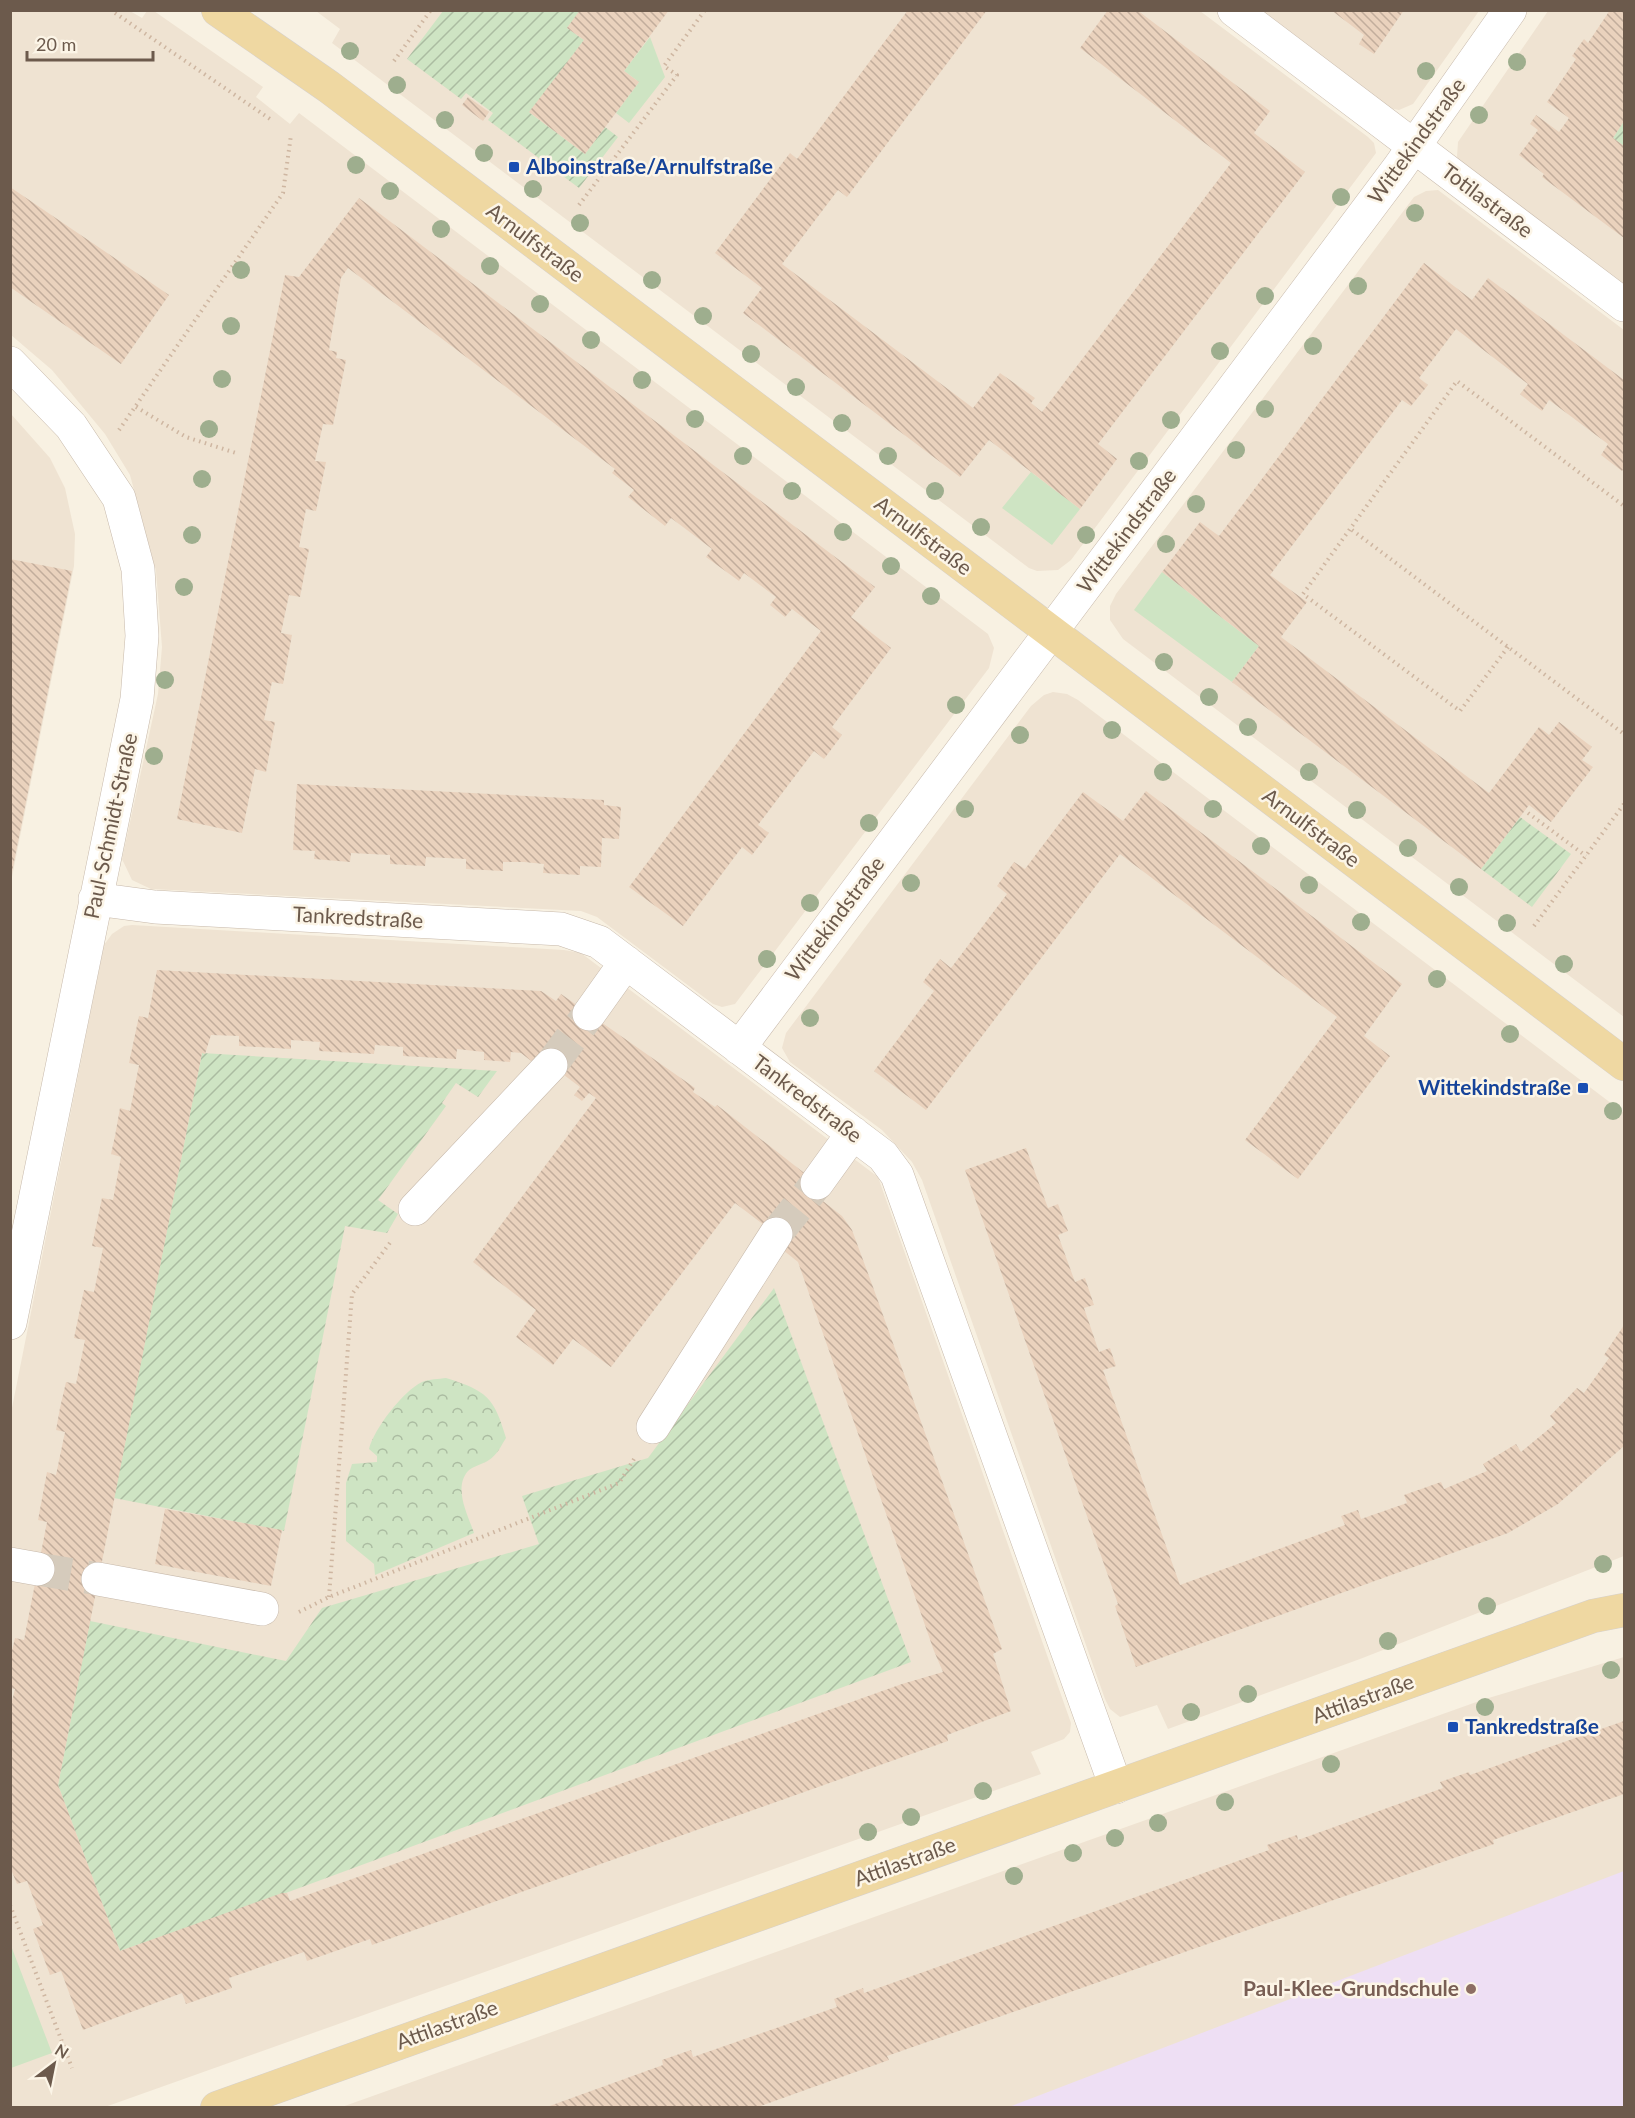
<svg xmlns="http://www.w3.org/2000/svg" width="1635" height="2118" viewBox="0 0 1635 2118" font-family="Lato,sans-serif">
<defs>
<pattern id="forest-crowns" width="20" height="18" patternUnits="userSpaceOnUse" patternTransform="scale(1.5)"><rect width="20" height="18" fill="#cee4c3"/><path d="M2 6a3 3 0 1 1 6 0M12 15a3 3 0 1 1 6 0" fill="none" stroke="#abbca1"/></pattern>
<pattern id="garden-furrows" width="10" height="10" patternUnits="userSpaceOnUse" patternTransform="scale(1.5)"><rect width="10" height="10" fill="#cee4c3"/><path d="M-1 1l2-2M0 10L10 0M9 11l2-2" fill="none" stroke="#abbca1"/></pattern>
<pattern id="building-back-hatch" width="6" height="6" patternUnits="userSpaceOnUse" patternTransform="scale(1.5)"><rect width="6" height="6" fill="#ead2bd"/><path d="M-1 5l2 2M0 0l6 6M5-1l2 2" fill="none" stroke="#c2ad9c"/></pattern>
</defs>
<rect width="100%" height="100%" fill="#f8f1e2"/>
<path fill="#efe3d2" d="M10 11H130L142 18 147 11H154L263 87 256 97 290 124 299 113 988 634 994 648 989 668 735 1004 722 1007 713 1004 597 917 581 911 151 889 132 880 122 859 158 694 162 647 156 571 130 475 105 434 52 370 11 335Z
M316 11H1200L1368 137 1374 143 1376 153 1071 560 1058 570 1037 571 1029 568 332 43 340 29Z
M1258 11H1479L1413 104 1399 110 1389 108Z
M1548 11H1624V287L1460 162 1457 157 1458 142Z
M1438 190 1624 330V1017L1123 639 1110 620V606L1116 594 1414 197 1426 191Z
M11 414 50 458 65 488 75 534 74 566 11 882Z
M1053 692 1067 694 1078 700 1624 1113V1556L1360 1659 1168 1729 1157 1705 1120 1717 1110 1709 1105 1699 922 1180 912 1162 882 1130 790 1062 782 1048 786 1033 1031 706 1044 695Z
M132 925 564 950 581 953 878 1177 1071 1723 1070 1732 1064 1739 1031 1752 1041 1774 105 2107 11 2108V1413L104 945 112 934 124 926Z
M1624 1657V2107L339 2108 1482 1700Z"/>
<path fill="#eedff4" d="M1624 1871V2107H1009Z"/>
<path fill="#cee4c3" d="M650 37 665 77 629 123 616 113 639 82 624 71Z
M1031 472 1080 509 1052 545 1002 508Z
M1162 572 1259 646 1232 682 1134 610Z
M10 1943 52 2053 11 2068 10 2067Z"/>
<path fill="url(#forest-crowns)" d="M446 1378C487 1391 494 1397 506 1438 501 1446 497 1455 489 1460 483 1464 473 1466 468 1471 453 1488 468 1515 474 1533L375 1575 374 1564 346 1541V1483L352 1464 377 1462V1456L369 1449C374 1429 403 1391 422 1382 429 1379 439 1379 446 1378Z"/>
<path fill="url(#garden-furrows)" d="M443 11H580L567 28 584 40 530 113 585 154 605 127 618 137 579 188 488 120 493 113 466 93 461 99 407 59Z
M1624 121V146L1613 138Z
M1520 817 1571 854 1532 907 1481 869Z
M202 1053 497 1071 478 1097 456 1083 442 1103 446 1106 378 1200 398 1214 387 1233 345 1226 284 1531 114 1498Z
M774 1288 911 1662 283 1894 120 1951 58 1785 90 1621 286 1661 322 1608 539 1544 522 1496 648 1458Z"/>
<path fill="url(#building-back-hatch)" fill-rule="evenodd" d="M580 10H669L624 71 639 82 585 154 529 112 584 40 567 28Z
M908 10H987L847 197 838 190 782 264 973 408 1000 373 1035 398 1031 403 1042 412 1231 163 1080 48 1108 10H1137L1270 111 1254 133 1305 172 1098 444 1117 459 1080 509 989 440 960 477 743 313 762 288 715 253 790 153 797 159Z
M1331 10H1404L1374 54 1359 44 1364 35Z
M1610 10H1624V121L1613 138 1624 146V238L1542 177 1544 174 1519 155 1538 130 1530 124 1536 115 1559 132 1569 118 1547 102 1576 59 1572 56 1584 39 1588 43Z
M468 97 489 112 483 121 462 105Z
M10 187 169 295 121 364 10 287Z
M359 198 875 587 851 617 891 648 832 727 842 735 824 759 814 751 758 825 769 833 752 855 742 847 683 926 629 887 821 631 792 609 785 617 770 605 776 597 744 573 739 581 706 557 712 549 691 533 671 518 665 526 628 497 634 490 612 473 615 469 348 268 341 278 329 350 337 352 336 358 346 360 333 425 323 424 315 461 326 462 316 511 306 509 299 547 309 549 300 597 289 595 281 633 292 635 283 684 272 682 264 720 275 722 266 772 255 769 242 833 177 819 285 275 299 277Z
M1424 263 1472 300 1488 278 1624 380V468L1622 471 1601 455 1608 444 1549 400 1542 411 1531 403 1520 394 1528 384 1456 329 1419 378 1428 385 1420 395 1411 406 1402 400 1270 575 1307 602 1281 637 1489 793 1539 727 1549 735 1559 722 1592 747 1582 760 1593 767 1551 822 1529 805 1481 869 1232 682 1259 646 1162 572 1200 522 1219 536Z
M10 559 72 571 12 872H10Z
M297 784 604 800V805L621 807 619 839 602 838 601 867 580 866V875L543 873 544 864 524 862H503V871L466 869V859L426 857 425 866 390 864V855L351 853 350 862 314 859 315 851 293 850Z
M1146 791 1402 984 1364 1036 1390 1056 1298 1179 1245 1140 1337 1017 1120 854 926 1110 874 1071 934 991 923 982 931 971 940 959 951 968 1007 894 997 886 1014 862 1025 869 1083 792 1123 821Z
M157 970 541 991 556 1001 561 994 695 1088 693 1092 715 1107 717 1105 817 1183 819 1198 842 1216 852 1230 873 1287 1002 1649 993 1654 1011 1711 947 1735 948 1741 372 1945 370 1939 307 1961 304 1952 229 1978 232 1988 186 2004 182 1993 83 2030 61 1971 50 1975 33 1929 43 1925 27 1881 17 1884 10 1867V1709L15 1689 10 1688V1659L15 1638 24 1640 47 1522 38 1520 47 1472 56 1475 65 1432 56 1430 60 1408 66 1382 76 1384 85 1340 74 1338 84 1290 94 1292 103 1248 92 1246 102 1198 113 1200 121 1157 111 1154 115 1136 120 1108 130 1111 139 1065 129 1063 139 1016 148 1018ZM211 1035 239 1036V1046L291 1049V1040L320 1042 319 1051 374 1054 375 1045 403 1047V1056L456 1059 457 1049 484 1052V1060L510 1062 511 1052 521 1053 539 1067 544 1060 580 1087 574 1095 582 1101 589 1093 596 1098 473 1262 536 1310 516 1337 553 1365 573 1339 611 1367 735 1203 776 1234 778 1246 798 1262 934 1651 943 1672 902 1684 290 1901 287 1893H282L120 1951 58 1785 202 1053 205 1054Z
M1026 1148 1048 1208 1058 1204 1068 1231 1058 1235 1075 1282 1085 1278 1094 1305 1084 1308 1099 1352 1110 1348 1116 1366 1103 1370 1180 1585 1345 1525 1341 1516 1358 1510 1361 1519 1407 1503 1404 1495 1441 1482 1444 1489 1487 1471 1483 1464 1516 1444 1521 1452 1556 1423 1550 1416 1577 1388 1584 1393 1609 1358 1604 1355 1624 1325V1446L1558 1504 1508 1533 1136 1667 1115 1606 1118 1604 965 1170Z
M165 1509 282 1530 271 1586 155 1564Z
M1624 1721V1794L1493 1840 1494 1844 887 2056 889 2060 755 2108H544L663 2065 662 2060 691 2050 693 2057 837 2007 834 1999 863 1988 864 1993 1269 1850 1267 1845 1297 1835 1298 1840 1443 1788 1440 1782 1469 1772 1470 1775Z"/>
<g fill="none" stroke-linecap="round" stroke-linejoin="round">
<path stroke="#d5cbbc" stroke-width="33" stroke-dasharray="33 16" stroke-linecap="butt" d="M551 1065 589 1014
M776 1234 817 1183
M38 1569 98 1579"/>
<g stroke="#c7b9ab" stroke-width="34">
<path id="minor" d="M1234 10 1624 305
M10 363 71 426 119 498 138 569 142 636 137 699 10 1323
M95 899 155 907 561 929 599 942 883 1156 897 1175 1116 1787
M589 1014 626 962
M739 1048 1398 169 1510 10
M817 1183 853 1133
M415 1209 551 1065
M653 1427 776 1234
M10 1564 38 1569
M98 1579 262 1609"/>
</g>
<g stroke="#d6d1cd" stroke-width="34">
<path id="major" d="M218 10 329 87 1624 1064
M217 2108 1593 1616 1624 1610"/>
</g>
<path stroke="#ceb6a1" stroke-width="4" stroke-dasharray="1.5 4.5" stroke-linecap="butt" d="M115 13 273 121
M394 61 431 10
M579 205 677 75 664 66 705 10
M136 407 186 437 236 453
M119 430 283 193 291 135
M1352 530 1624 734
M1508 647 1460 711 1303 594 1457 381 1624 506
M1528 813 1586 856
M1534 926 1624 804
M329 1597 352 1294 392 1240
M299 1612 329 1597 619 1483 634 1459
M10 1905 72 2068"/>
<use href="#minor" stroke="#fff" stroke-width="33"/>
<use href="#major" stroke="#efd8a2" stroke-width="33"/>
</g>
<g fill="#9eae8e">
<circle cx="350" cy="51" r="9"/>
<circle cx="1517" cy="62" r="9"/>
<circle cx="1426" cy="71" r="9"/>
<circle cx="397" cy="85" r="9"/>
<circle cx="1479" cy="115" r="9"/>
<circle cx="445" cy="120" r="9"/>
<circle cx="484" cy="153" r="9"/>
<circle cx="356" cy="165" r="9"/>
<circle cx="533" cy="189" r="9"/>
<circle cx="390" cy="191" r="9"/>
<circle cx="1341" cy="197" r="9"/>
<circle cx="1415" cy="213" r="9"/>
<circle cx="580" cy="223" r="9"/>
<circle cx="441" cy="229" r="9"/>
<circle cx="490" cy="266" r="9"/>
<circle cx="241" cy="270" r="9"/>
<circle cx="652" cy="280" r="9"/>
<circle cx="1358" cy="286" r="9"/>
<circle cx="1265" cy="296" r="9"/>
<circle cx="540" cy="304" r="9"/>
<circle cx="703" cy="316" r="9"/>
<circle cx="231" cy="326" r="9"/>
<circle cx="591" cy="340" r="9"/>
<circle cx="1313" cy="346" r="9"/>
<circle cx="1220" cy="351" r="9"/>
<circle cx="751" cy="354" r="9"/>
<circle cx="222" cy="379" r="9"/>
<circle cx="642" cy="380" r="9"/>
<circle cx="796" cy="387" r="9"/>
<circle cx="1265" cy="409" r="9"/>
<circle cx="695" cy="419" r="9"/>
<circle cx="1171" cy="420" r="9"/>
<circle cx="842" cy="423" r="9"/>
<circle cx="209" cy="429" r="9"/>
<circle cx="1236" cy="450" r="9"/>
<circle cx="743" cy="456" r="9"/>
<circle cx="888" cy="456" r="9"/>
<circle cx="1139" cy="461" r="9"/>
<circle cx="202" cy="479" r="9"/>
<circle cx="792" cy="491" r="9"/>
<circle cx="935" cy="491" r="9"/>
<circle cx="1196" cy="504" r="9"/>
<circle cx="981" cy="527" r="9"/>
<circle cx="843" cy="532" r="9"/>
<circle cx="192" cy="535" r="9"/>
<circle cx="1086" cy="535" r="9"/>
<circle cx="1166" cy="544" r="9"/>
<circle cx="891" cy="566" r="9"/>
<circle cx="184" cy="587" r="9"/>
<circle cx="931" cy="596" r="9"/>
<circle cx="1164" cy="662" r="9"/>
<circle cx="165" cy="680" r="9"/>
<circle cx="1209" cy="697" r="9"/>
<circle cx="956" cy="705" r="9"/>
<circle cx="1248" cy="727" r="9"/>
<circle cx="1112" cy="730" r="9"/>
<circle cx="1020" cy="735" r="9"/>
<circle cx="154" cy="756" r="9"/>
<circle cx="1163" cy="772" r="9"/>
<circle cx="1309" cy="772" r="9"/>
<circle cx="965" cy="809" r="9"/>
<circle cx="1213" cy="809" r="9"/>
<circle cx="1357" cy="810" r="9"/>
<circle cx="869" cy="823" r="9"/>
<circle cx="1261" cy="846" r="9"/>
<circle cx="1408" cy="848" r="9"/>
<circle cx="911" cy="883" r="9"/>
<circle cx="1309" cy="885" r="9"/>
<circle cx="1459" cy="887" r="9"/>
<circle cx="810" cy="903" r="9"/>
<circle cx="1361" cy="922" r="9"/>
<circle cx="1507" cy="923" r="9"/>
<circle cx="767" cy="959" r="9"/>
<circle cx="1564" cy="964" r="9"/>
<circle cx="1437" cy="979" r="9"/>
<circle cx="810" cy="1018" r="9"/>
<circle cx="1510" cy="1034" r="9"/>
<circle cx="1613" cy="1111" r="9"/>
<circle cx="1603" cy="1564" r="9"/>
<circle cx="1487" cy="1606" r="9"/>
<circle cx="1388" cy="1641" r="9"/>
<circle cx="1611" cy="1670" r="9"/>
<circle cx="1248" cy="1694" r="9"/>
<circle cx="1485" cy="1707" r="9"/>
<circle cx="1191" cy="1712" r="9"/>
<circle cx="1331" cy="1764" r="9"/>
<circle cx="983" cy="1791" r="9"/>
<circle cx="1225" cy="1802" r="9"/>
<circle cx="911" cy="1817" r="9"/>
<circle cx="1158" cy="1823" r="9"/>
<circle cx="868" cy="1832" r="9"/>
<circle cx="1115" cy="1838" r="9"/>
<circle cx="1073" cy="1853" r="9"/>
<circle cx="1014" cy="1876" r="9"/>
</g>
<g fill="#1a4fb4" stroke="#fcf5e7" stroke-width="2">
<rect x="508" y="161" width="12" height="12" rx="3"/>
<rect x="1577" y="1082" width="12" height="12" rx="3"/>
<rect x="1447" y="1721" width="12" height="12" rx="3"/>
</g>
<circle fill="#8d6e63" stroke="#fcf5e7" stroke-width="2" cx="1471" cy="1989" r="6"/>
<g text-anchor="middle" stroke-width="5" stroke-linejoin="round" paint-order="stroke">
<g font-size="21" fill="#6c5a4c" stroke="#fcf5e7">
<text transform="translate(1417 141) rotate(-54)" y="7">Wittekindstraße</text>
<text transform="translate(1487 201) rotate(37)" y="7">Totilastraße</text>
<text transform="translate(535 243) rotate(37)" y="7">Arnulfstraße</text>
<text transform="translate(1127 531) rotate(-53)" y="7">Wittekindstraße</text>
<text transform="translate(923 536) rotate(37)" y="7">Arnulfstraße</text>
<text transform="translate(111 826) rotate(-78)" y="7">Paul-Schmidt-Straße</text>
<text transform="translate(1311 828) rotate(37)" y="7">Arnulfstraße</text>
<text transform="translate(358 918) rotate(3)" y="7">Tankredstraße</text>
<text transform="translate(835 919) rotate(-53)" y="7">Wittekindstraße</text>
<text transform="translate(807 1099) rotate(37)" y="7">Tankredstraße</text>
<text transform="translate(1363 1699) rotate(-20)" y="7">Attilastraße</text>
<text transform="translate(905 1862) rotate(-20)" y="7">Attilastraße</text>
<text transform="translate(447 2025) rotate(-20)" y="7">Attilastraße</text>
</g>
<g font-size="21" font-weight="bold" fill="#164399" stroke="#fcf5e7" text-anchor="start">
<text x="526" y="174">Alboinstraße/Arnulfstraße</text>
<text x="1571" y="1095" text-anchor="end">Wittekindstraße</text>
<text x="1465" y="1734">Tankredstraße</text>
</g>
<g font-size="21" font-weight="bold" fill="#785e54" stroke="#fcf5e7" text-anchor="end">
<text x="1459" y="1996">Paul-Klee-Grundschule</text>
</g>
</g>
<rect width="1635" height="2118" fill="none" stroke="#6c5a4c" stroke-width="24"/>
<g transform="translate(54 2064) rotate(32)" stroke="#fcf5e7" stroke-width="4.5" paint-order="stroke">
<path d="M0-4.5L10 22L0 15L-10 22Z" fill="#6c5a4c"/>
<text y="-9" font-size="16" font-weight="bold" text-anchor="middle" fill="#6c5a4c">N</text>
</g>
<path d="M27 51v9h126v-9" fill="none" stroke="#6c5a4c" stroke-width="3"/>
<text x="36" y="51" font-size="18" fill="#6c5a4c" stroke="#fcf5e7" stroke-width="4.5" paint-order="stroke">20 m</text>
</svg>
